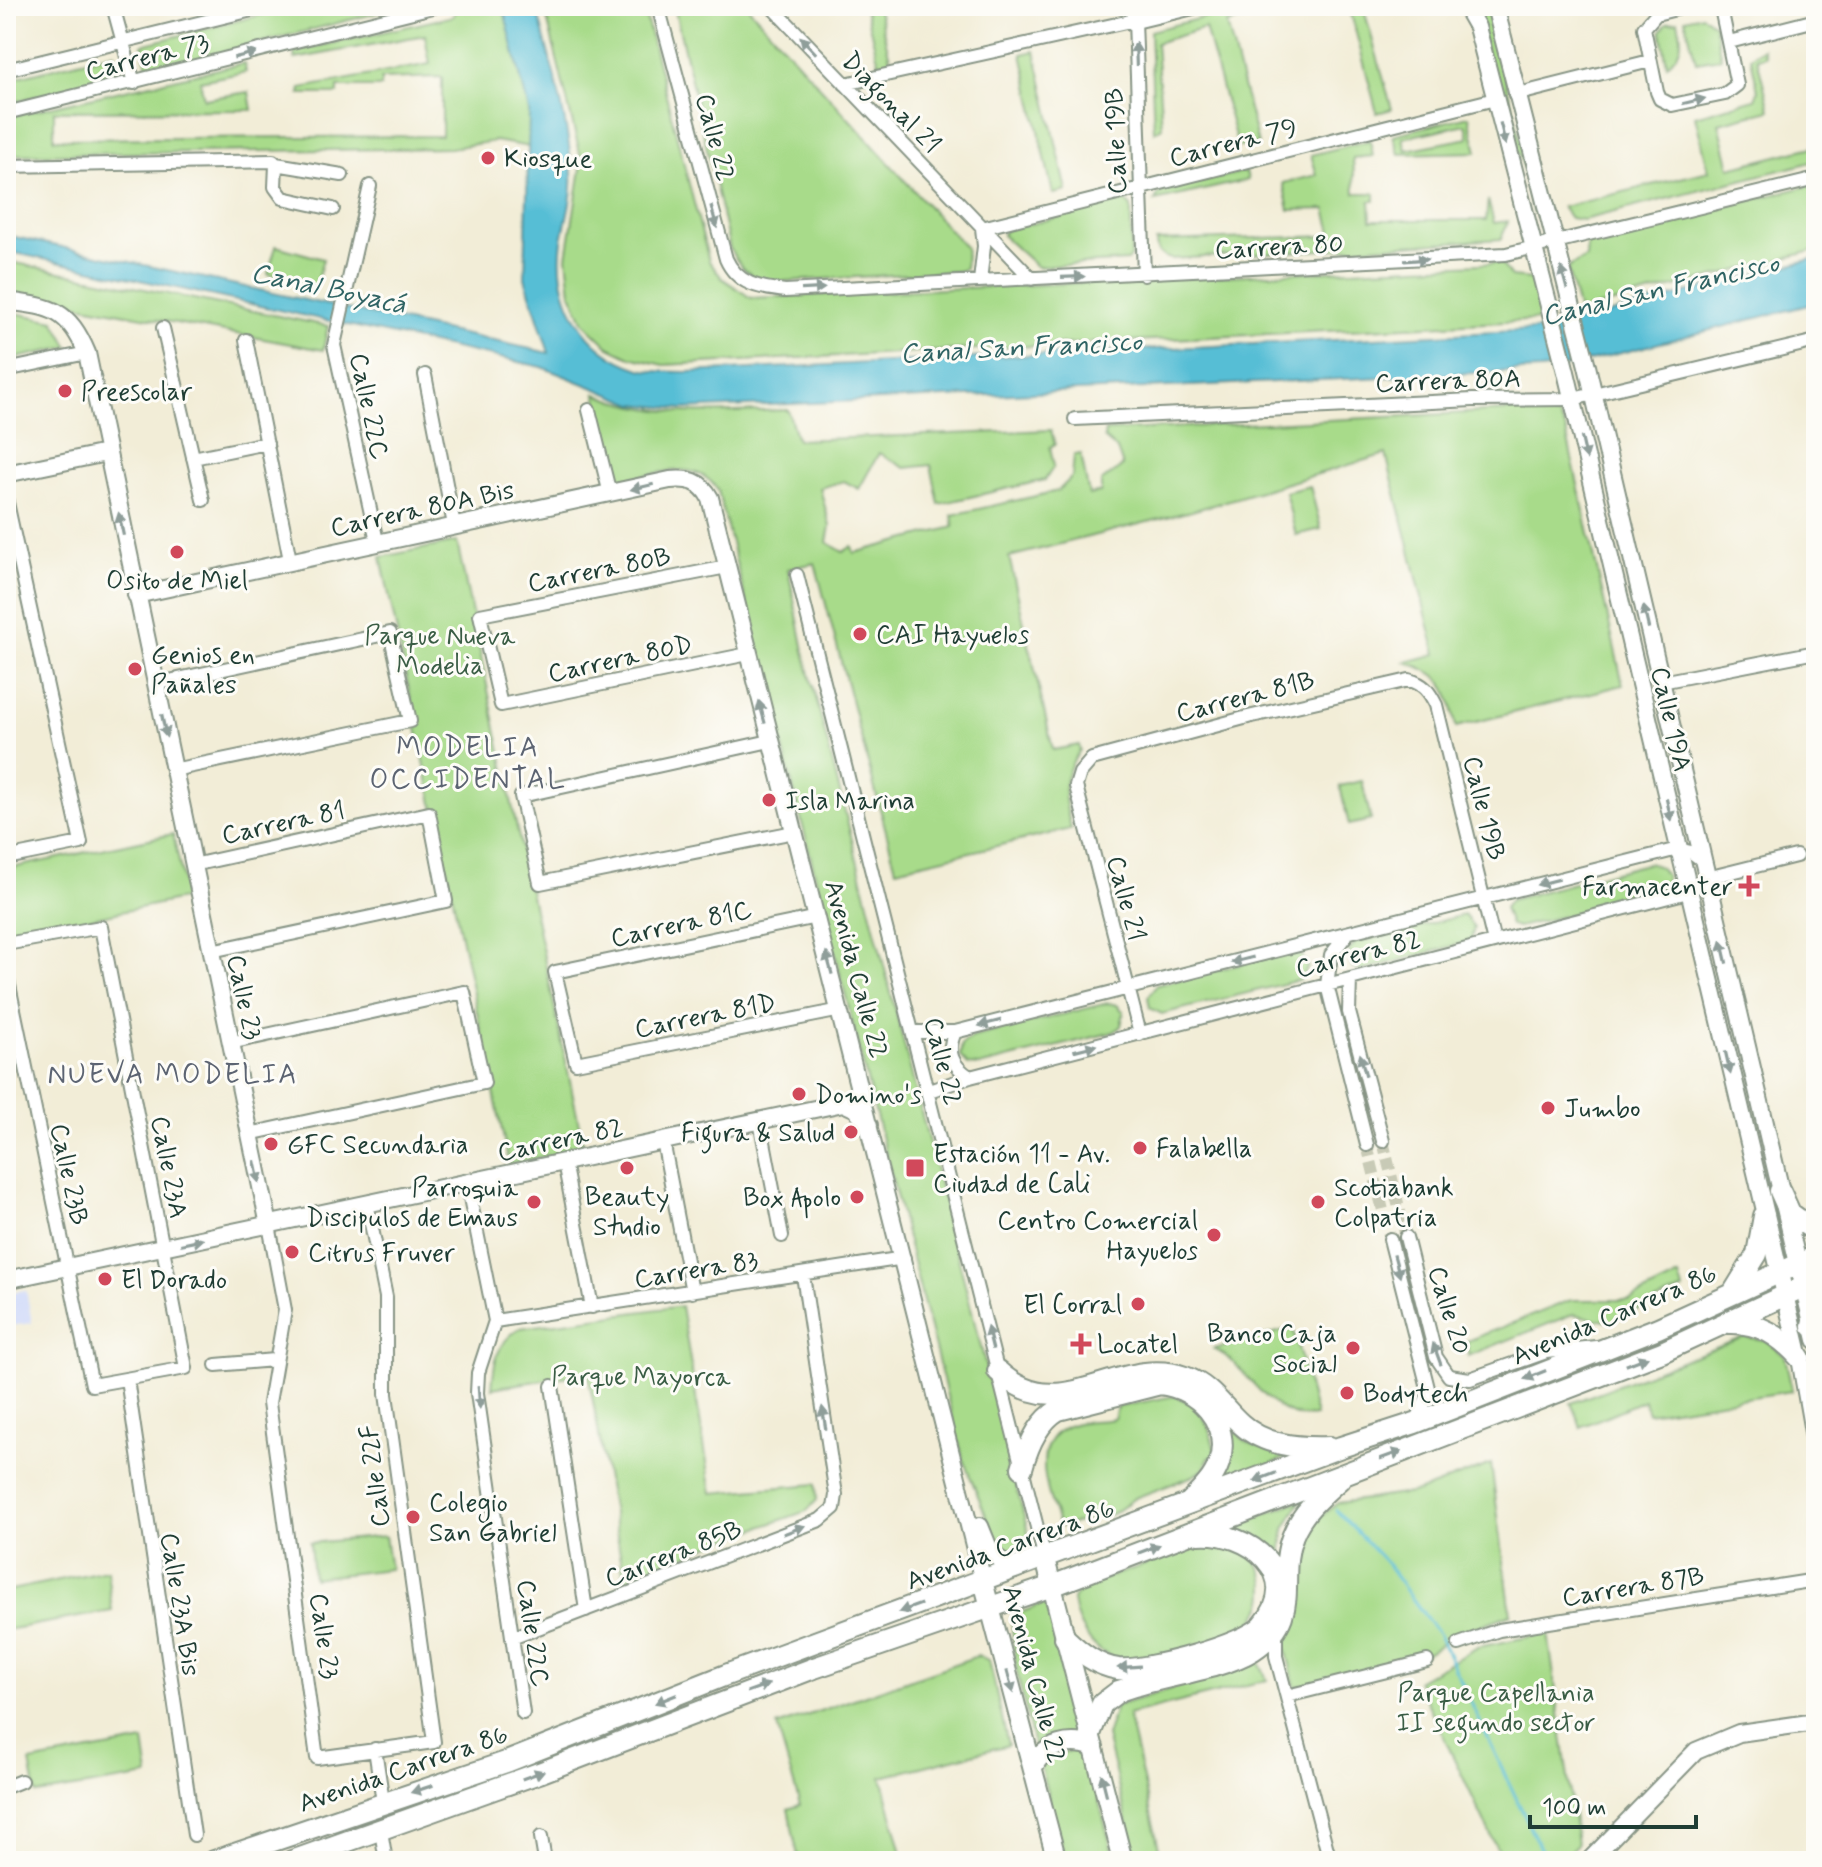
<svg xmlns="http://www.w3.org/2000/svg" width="1822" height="1867" viewBox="0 0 1822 1867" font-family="Mynerve,sans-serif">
<rect width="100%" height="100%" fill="#fdfcf7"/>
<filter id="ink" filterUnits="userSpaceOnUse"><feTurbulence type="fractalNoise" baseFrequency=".0125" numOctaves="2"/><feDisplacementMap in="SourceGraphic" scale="16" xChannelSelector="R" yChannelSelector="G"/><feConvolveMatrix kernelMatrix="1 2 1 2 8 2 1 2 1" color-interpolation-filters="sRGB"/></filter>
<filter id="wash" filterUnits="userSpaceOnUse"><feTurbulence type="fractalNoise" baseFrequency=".006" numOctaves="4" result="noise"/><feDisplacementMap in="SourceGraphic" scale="32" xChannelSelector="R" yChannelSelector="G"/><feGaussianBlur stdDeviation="1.8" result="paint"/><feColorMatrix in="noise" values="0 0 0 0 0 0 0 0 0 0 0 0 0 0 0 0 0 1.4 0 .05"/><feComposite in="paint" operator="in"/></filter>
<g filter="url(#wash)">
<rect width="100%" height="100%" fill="#f2edd7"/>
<path fill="#d0daf9" d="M26 1290 32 1323 9 1326 6 1293Z"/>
<path fill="#a8db8a" stroke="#648c5f" stroke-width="2" fill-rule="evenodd" d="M296 6H405L148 71 142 45Z
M473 6H503L529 111 530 147 495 141 451 148 6 155V117L244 63 246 72 200 81 204 99 249 92 252 110 54 111V139L442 136V77L381 79V87H338V94H300L301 88 430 64 425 35 295 59 294 52 454 16V12Z
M544 6H643L709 261 722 278 751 298 1501 263 1511 277 1532 279 1543 320 664 365 630 357 609 347 584 323 571 293 567 257 582 162Z
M674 6H747L966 248 965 268 960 271 771 282C749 277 741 269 730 249Z
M864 6H877L891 62 879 63Z
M1249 6H1295L1227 24 1258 144 1238 147 1205 28 1156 43 1162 127 1154 132 1150 31Z
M1349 6H1363L1392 109 1377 113Z
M1489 6V12L1538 212 1533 213 1521 159 1507 130 1474 7Z
M1702 15 1714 24 1721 58 1696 62 1685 19Z
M1678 21C1683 42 1683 50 1667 65L1661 31 1667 23Z
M1763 48 1765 56 1757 58 1770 110 1719 123 1730 168 1816 146V161L1583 220 1570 218 1562 207 1709 171 1695 116 1755 99 1758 91 1751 57Z
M1035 51 1067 191 1053 194 1022 54Z
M114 53 120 75 6 104V80Z
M1469 116 1477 152 1399 154 1393 135ZM1466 124 1469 138 1406 150 1403 138Z
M1370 140 1373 156 1353 158 1355 193H1375V201H1370L1371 220H1486L1488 200 1494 223 1508 221 1501 239 1172 259C1161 257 1156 252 1156 241L1333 236 1326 209 1289 210 1283 183 1317 175 1311 155Z
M1246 171 1248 180 1155 201 1159 193Z
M1816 184V250L1579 312 1567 268 1586 258 1587 241Z
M1125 201 1131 207V256L1127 261 1037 267 1002 235 1005 230Z
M276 246 323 259 315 288 268 274Z
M6 261 328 326 323 350 18 294 6 290Z
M6 311 54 321 69 347 6 360Z
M596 394C660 420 721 412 788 410L797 440 1051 430 1055 445 1050 447 1054 466 1045 480 939 504 931 465 905 468 879 453 859 489 844 481 820 488 830 526 827 542 843 552 852 546 854 553 954 527 952 515 1058 491 1072 477 1074 455 1081 454 1089 495 1101 492V482L1123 466 1117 449 1104 438 1105 431 1527 410 1558 416 1565 427 1623 685 1456 727C1449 688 1447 675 1406 662L1436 654 1386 454 1199 509 1009 557 1053 750 1079 745 1080 750C1059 782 1063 792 1071 829L896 869 815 563 788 569 804 651 1031 1544 1006 1552 997 1543 963 1459 718 491C698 456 652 475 618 481Z
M1310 486 1321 529 1296 535 1285 492Z
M457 542 584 1148 509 1164 381 557Z
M1362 781 1371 820 1349 825 1340 786Z
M173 834 187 898 6 936V869Z
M1649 863 1660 867 1666 876 1664 887 1656 894 1518 927 1510 925 1504 908 1510 900Z
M1464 915 1474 927 1471 941 1361 971 1352 968 1349 950 1355 943Z
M1293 951 1302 956 1308 967 1300 980 1162 1014 1150 1008 1148 997 1157 985Z
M1108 1003 1117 1005 1124 1012 1121 1026 1114 1032 979 1066 968 1065 960 1056 962 1044 973 1037Z
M1679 1276 1683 1290 1610 1322 1573 1314 1468 1356 1467 1341 1571 1300H1630Z
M681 1306 712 1493 816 1484 817 1500 807 1511 718 1542 625 1581 588 1373 492 1388C494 1362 496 1343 520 1328Z
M1293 1328 1316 1416C1268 1423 1251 1367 1214 1349Z
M1744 1337 1765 1340 1785 1356 1792 1391 1648 1413 1644 1400 1581 1427 1571 1403Z
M1174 1396C1206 1405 1209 1428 1217 1457L1209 1458 1204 1469 1193 1476 1135 1498 1112 1514 1059 1527C1049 1494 1026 1443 1070 1425 1085 1419 1100 1422 1114 1419L1117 1407Z
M1223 1419 1245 1441 1285 1458 1217 1487Z
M1491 1464 1511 1614 1458 1634 1422 1656 1295 1687 1283 1636C1287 1628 1295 1618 1298 1609 1311 1564 1285 1539 1338 1503L1418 1492Z
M1301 1500 1285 1529 1279 1566 1259 1538 1231 1527Z
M385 1536 390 1569 313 1578 310 1543Z
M1215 1540C1233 1541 1242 1551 1256 1562 1264 1569 1265 1580 1265 1590 1265 1635 1211 1642 1177 1651 1164 1654 1149 1660 1135 1661 1100 1663 1076 1631 1073 1599L1083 1586Z
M107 1570 112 1611 6 1630V1591Z
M1046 1603 1082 1737 1053 1736 1034 1746 1016 1669 1011 1616Z
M1548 1633 1577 1844 1560 1861H1503L1417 1681 1478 1647Z
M977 1656 989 1660 1008 1745 882 1777 904 1861H785L798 1856 788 1809 800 1805 777 1726Z
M1259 1661 1267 1680 1128 1715 1162 1861H1137L1106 1736 1116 1706Z
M144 1741 149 1776 36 1794 30 1762Z
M1085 1749 1115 1861H1065L1040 1766 1059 1753Z"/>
<path fill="#57bed5" stroke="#3b7e84" stroke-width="2" d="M503 6H536C550 61 568 117 572 173 574 196 566 218 562 240 554 298 583 351 640 369 655 373 674 371 689 372L1537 330 1585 320 1816 258V303L1570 366 1540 370 682 409 634 404 542 367 6 251V235L549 353 525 278 529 111Z"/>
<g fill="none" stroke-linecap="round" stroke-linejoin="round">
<path stroke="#57bed5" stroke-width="3" d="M1336 1510 1386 1563 1439 1635 1546 1861"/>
</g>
</g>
<g filter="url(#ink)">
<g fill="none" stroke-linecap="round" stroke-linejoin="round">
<path stroke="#c8cab6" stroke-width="12" stroke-dasharray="12 6" stroke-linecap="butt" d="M1383 1141 1406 1237
M1367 1145 1390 1239"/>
<g stroke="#889586" stroke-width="16">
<path id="minor" d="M113 6 134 83
M658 6 726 259C737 284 759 288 785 291L1506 254 1816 179
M771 6 1032 279
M1688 6 1656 14 1644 28 1657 92 1660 99 1672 105 1725 94 1737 85 1722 13 1717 6
M1729 42 1816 20
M6 70 268 6
M845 84 1135 20 1144 275
M1515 95 1650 61
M6 113 437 6
M276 164 342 175
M6 166 273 161 276 164 275 187 283 198 333 209
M370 186 334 345 377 541
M982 228 1495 99
M980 281 984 246 982 228
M163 328 203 500
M246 340 290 560
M6 370 87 353
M425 375 454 525
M589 410 610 494
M1075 419 1473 400 1573 399 1816 341
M193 458 267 443
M6 498 81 843 6 858
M727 567 480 615 501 705 748 654
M797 575 1045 1559
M1661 682 1816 652
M155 684 390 633 410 721 173 770
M770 741 521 796 540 883 794 832
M193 865 429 813 446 901 211 951
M817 917 555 972 576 1063 841 1010
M1348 933 1331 955 1327 985 1367 1145
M6 944 101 927 186 1368 92 1385 6 971
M1350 979 1349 1012 1383 1141
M913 1032H955L1678 849 1691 852 1703 861
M955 1032C946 1052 952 1066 970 1077
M1140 1034 1076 786 1080 773 1092 759 1248 717 1409 680C1424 684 1429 691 1436 705L1494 942
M230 1043 464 992 484 1083 249 1134
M929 1091 970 1077 1688 892 1707 878 1796 856
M760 1121 782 1236
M663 1141 692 1292
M564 1162 592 1307
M467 1183 495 1321 478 1373 477 1393 523 1713
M269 1225 285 1310 269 1403 317 1758 434 1742 386 1394V1297L367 1204
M1406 1237 1436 1357 1449 1376 1470 1379 1546 1352 1596 1347
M1390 1239 1429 1392 1417 1420
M495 1321 904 1258
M216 1365 274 1360
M127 1379 194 1835
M552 1386 586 1610
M1276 1632V1656L1330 1861
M512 1638 820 1520 834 1508 836 1495 803 1275
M1459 1644 1499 1630 1816 1580
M1287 1696 1427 1661
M375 1749 383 1802
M6 1787 21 1781
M381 1831 386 1861
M541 1837 545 1861"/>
</g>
<g stroke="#889586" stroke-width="20">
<path id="tertiary" d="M1134 6 1135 20 1193 6
M1465 6 1477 27 1566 372 1800 1358 1816 1449
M1495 6 1587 366 1816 1340
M6 301C51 307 68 308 87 353L269 1225
M6 474 106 453
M136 595 670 480C689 478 701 481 710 498L983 1581
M6 1280 843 1103 856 1109 869 1125
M980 1526 991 1553 1014 1570
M1589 1861 1696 1751 1739 1733 1816 1722"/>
</g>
<g stroke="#889586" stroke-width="22">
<path id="secondary" d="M1045 1559 1123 1861
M983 1581 1057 1861
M1033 1767C1045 1744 1070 1738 1094 1747"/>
</g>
<g stroke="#889586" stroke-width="24">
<path id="primary" d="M1780 1191 1790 1213 1816 1232
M1733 1293 1757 1254 1764 1216
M1729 1323C1760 1322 1780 1336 1800 1358
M1812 1326 1816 1310
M998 1371C1061 1430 1118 1353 1185 1377 1211 1386 1222 1407 1241 1424 1265 1446 1298 1448 1329 1447
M1022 1468C1028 1446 1038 1422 1058 1410L1160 1384C1198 1388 1232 1423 1219 1463 1214 1479 1200 1492 1189 1503
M1065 1638C1080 1652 1097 1666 1118 1669 1144 1672 1246 1645 1263 1625 1306 1575 1249 1530 1198 1534
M1090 1734 1102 1704 1119 1691C1157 1677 1221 1670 1253 1650 1305 1616 1275 1578 1293 1535 1302 1512 1322 1495 1340 1479
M214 1861 509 1761 726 1675 1341 1447 1415 1423 1658 1328 1816 1256
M292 1861 539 1773 814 1668 1052 1586 1662 1352 1816 1281"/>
</g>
<use href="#minor" stroke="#fff" stroke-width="12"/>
<use href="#tertiary" stroke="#fff" stroke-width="16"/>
<use href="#secondary" stroke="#fff" stroke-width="18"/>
<use href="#primary" stroke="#fff" stroke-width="20"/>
</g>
<defs><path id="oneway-solid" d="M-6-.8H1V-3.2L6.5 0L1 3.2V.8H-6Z" transform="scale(2)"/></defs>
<g fill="#8f9e9a">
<use href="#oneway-solid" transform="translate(808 45) rotate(-133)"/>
<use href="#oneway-solid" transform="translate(1136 54) rotate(-92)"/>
<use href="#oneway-solid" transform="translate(245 55) rotate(-14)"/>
<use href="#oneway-solid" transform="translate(1694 101) rotate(-13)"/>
<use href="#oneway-solid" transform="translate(1503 134) rotate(76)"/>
<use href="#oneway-solid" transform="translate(714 217) rotate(75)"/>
<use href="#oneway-solid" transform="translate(1416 260) rotate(-4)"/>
<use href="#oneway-solid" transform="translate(1073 277) rotate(-2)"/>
<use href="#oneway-solid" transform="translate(1564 278) rotate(-105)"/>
<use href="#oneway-solid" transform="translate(813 289) rotate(-3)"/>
<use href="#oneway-solid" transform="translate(1584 448) rotate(77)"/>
<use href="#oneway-solid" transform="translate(642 487) rotate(167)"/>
<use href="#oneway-solid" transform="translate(121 524) rotate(-102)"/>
<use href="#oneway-solid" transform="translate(1646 617) rotate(-103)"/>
<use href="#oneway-solid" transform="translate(762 712) rotate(-105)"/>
<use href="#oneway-solid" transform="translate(164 726) rotate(78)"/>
<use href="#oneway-solid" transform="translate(1669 810) rotate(77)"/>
<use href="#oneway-solid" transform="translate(1548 882) rotate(166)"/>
<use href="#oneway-solid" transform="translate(1724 952) rotate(-103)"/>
<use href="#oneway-solid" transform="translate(1242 960) rotate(166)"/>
<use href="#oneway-solid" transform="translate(829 963) rotate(-105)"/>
<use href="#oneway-solid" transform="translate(990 1023) rotate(166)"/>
<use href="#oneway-solid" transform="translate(1085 1048) rotate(-14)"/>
<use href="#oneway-solid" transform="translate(1728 1063) rotate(77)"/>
<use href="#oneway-solid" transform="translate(1363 1065) rotate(-105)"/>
<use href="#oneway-solid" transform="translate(257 1172) rotate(78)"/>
<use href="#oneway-solid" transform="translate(192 1242) rotate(-12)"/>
<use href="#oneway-solid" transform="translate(1397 1266) rotate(75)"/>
<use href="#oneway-solid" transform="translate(990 1338) rotate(-104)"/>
<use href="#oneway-solid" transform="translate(1437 1354) rotate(-110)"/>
<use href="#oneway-solid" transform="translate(1637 1361) rotate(-21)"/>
<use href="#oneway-solid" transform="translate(1535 1375) rotate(158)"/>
<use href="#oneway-solid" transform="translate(479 1397) rotate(86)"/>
<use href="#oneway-solid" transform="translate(824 1418) rotate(-99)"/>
<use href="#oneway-solid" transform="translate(1391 1455) rotate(-20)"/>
<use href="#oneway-solid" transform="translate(1265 1477) rotate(159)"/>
<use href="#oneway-solid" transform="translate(794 1530) rotate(-21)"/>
<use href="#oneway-solid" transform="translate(1149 1549) rotate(-21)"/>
<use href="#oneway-solid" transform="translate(910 1608) rotate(160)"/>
<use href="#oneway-solid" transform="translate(1129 1667) rotate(176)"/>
<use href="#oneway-solid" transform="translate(1010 1682) rotate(75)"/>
<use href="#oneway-solid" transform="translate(758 1688) rotate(-20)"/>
<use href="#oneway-solid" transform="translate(666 1699) rotate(158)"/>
<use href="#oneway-solid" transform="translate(533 1775) rotate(-20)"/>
<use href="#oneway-solid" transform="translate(1104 1785) rotate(-104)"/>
<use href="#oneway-solid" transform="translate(422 1789) rotate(162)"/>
</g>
</g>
<g fill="#d1495b" stroke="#fdfcf7" stroke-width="3">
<circle cx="488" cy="158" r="8"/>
<circle cx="65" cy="391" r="8"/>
<circle cx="177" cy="552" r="8"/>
<circle cx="860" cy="634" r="8"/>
<circle cx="135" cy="669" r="8"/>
<circle cx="769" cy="800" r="8"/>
<path d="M1745 874h8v8h8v8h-8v8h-8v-8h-8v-8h8z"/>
<circle cx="799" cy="1094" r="8"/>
<circle cx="1548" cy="1108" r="8"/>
<circle cx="851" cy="1132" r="8"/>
<circle cx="271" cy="1144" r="8"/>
<circle cx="1140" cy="1148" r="8"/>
<circle cx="627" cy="1168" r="8"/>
<rect x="905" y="1158" width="20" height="20" rx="4"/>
<circle cx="857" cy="1197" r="8"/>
<circle cx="534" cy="1202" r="8"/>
<circle cx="1318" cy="1202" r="8"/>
<circle cx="1214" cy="1235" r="8"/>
<circle cx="292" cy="1252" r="8"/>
<circle cx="105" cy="1279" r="8"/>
<circle cx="1138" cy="1304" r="8"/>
<path d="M1077 1332h8v8h8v8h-8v8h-8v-8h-8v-8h8z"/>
<circle cx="1353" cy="1348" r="8"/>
<circle cx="1347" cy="1393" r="8"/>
<circle cx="413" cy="1517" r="8"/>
</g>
<g text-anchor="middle" stroke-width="6" stroke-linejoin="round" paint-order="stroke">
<g font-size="26" fill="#1f3d34" stroke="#fdfcf7">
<text transform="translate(147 56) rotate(-14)" y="9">Carrera 73</text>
<text transform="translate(892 102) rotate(46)" y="9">Diagonal 21</text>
<text transform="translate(716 137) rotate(75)" y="9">Calle 22</text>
<text transform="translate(1115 141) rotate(-92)" y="9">Calle 19B</text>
<text transform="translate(1233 142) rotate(-14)" y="9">Carrera 79</text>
<text transform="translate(1279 246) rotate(-3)" y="9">Carrera 80</text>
<text transform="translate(1448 380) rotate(-2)" y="9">Carrera 80A</text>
<text transform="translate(370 406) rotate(78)" y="9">Calle 22C</text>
<text transform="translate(422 508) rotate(-12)" y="9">Carrera 80A Bis</text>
<text transform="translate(599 569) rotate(-11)" y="9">Carrera 80B</text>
<text transform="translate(620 658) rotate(-12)" y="9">Carrera 80D</text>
<text transform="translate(1245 696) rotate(-14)" y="9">Carrera 81B</text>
<text transform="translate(1672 719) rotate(77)" y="9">Calle 19A</text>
<text transform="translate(1485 808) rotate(76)" y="9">Calle 19B</text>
<text transform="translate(283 822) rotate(-12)" y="9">Carrera 81</text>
<text transform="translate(1127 898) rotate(75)" y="9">Calle 21</text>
<text transform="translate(681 923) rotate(-12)" y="9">Carrera 81C</text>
<text transform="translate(1358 953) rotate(-14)" y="9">Carrera 82</text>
<text transform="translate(857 969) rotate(75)" y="9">Avenida Calle 22</text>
<text transform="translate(245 997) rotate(78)" y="9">Calle 23</text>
<text transform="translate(705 1015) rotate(-11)" y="9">Carrera 81D</text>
<text transform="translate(944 1061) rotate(76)" y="9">Calle 22</text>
<text transform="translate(560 1139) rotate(-12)" y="9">Carrera 82</text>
<text transform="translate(170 1167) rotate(79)" y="9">Calle 23A</text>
<text transform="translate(70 1174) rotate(78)" y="9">Calle 23B</text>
<text transform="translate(696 1269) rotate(-9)" y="9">Carrera 83</text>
<text transform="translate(1450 1310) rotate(73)" y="9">Calle 20</text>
<text transform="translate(1614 1314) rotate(-23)" y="9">Avenida Carrera 86</text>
<text transform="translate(374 1476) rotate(-97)" y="9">Calle 22F</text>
<text transform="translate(1010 1544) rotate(-20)" y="9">Avenida Carrera 86</text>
<text transform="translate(673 1553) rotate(-21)" y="9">Carrera 85B</text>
<text transform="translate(1633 1586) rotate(-9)" y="9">Carrera 87B</text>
<text transform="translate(181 1604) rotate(81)" y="9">Calle 23A Bis</text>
<text transform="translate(534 1633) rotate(82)" y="9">Calle 22C</text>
<text transform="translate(325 1636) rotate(82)" y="9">Calle 23</text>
<text transform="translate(1035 1674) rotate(75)" y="9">Avenida Calle 22</text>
<text transform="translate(403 1768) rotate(-19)" y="9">Avenida Carrera 86</text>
</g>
<g font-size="26" fill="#1f3d34" stroke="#fdfcf7" text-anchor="start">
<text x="504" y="167">Kiosque</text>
<text x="81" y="400">Preescolar</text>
<text x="177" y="589" text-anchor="middle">Osito de Miel</text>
<text x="876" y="643">CAI Hayuelos</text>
<text x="151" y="663">Genios en<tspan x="151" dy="30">Pañales</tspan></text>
<text x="785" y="809">Isla Marina</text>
<text x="1733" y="895" text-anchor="end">Farmacenter</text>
<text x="815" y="1103">Domino's</text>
<text x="1564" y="1117">Jumbo</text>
<text x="835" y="1141" text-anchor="end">Figura &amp; Salud</text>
<text x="287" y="1153">GFC Secundaria</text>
<text x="1156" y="1157">Falabella</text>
<text x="933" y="1162">Estación 11 - Av.<tspan x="933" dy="30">Ciudad de Cali</tspan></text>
<text x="518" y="1196" text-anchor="end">Parroquia<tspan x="518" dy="30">Discipulos de Emaus</tspan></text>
<text x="1334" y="1196">Scotiabank<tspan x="1334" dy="30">Colpatria</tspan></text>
<text x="627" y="1205" text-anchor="middle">Beauty<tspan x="627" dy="30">Studio</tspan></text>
<text x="841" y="1206" text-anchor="end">Box Apolo</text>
<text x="1198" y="1229" text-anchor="end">Centro Comercial<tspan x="1198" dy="30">Hayuelos</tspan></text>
<text x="308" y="1261">Citrus Fruver</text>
<text x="121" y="1288">El Dorado</text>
<text x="1122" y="1313" text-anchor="end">El Corral</text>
<text x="1337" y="1342" text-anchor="end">Banco Caja<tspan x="1337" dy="30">Social</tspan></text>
<text x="1097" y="1353">Locatel</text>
<text x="1363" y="1402">Bodytech</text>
<text x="429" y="1511">Colegio<tspan x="429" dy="30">San Gabriel</tspan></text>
</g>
<g font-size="26" fill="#3a5d45" stroke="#fdfcf7">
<text x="440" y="644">Parque Nueva<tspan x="440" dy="30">Modelia</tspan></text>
<text x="641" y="1385">Parque Mayorca</text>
<text x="1496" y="1701">Parque Capellania<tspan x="1496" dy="30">II segundo sector</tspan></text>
</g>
<g font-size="28" font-style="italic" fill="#306464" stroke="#fdfcf7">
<text transform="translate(329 287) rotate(12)" y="10">Canal Boyacá</text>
<text transform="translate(1660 288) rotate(-13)" y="10">Canal San Francisco</text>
<text transform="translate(1021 346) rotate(-3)" y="10">Canal San Francisco</text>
</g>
<g font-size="28" letter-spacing="2" fill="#5c6472" stroke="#fdfcf7">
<text x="468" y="756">MODELIA<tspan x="468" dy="32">OCCIDENTAL</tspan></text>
<text x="173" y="1083">NUEVA MODELIA</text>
</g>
</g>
<rect width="1822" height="1867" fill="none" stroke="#fdfcf7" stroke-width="32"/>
<path d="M1530 1815v12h166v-12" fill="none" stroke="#1f3d34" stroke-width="4"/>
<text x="1542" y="1815" font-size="24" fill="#1f3d34" stroke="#fdfcf7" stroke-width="6" paint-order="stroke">100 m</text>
</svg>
